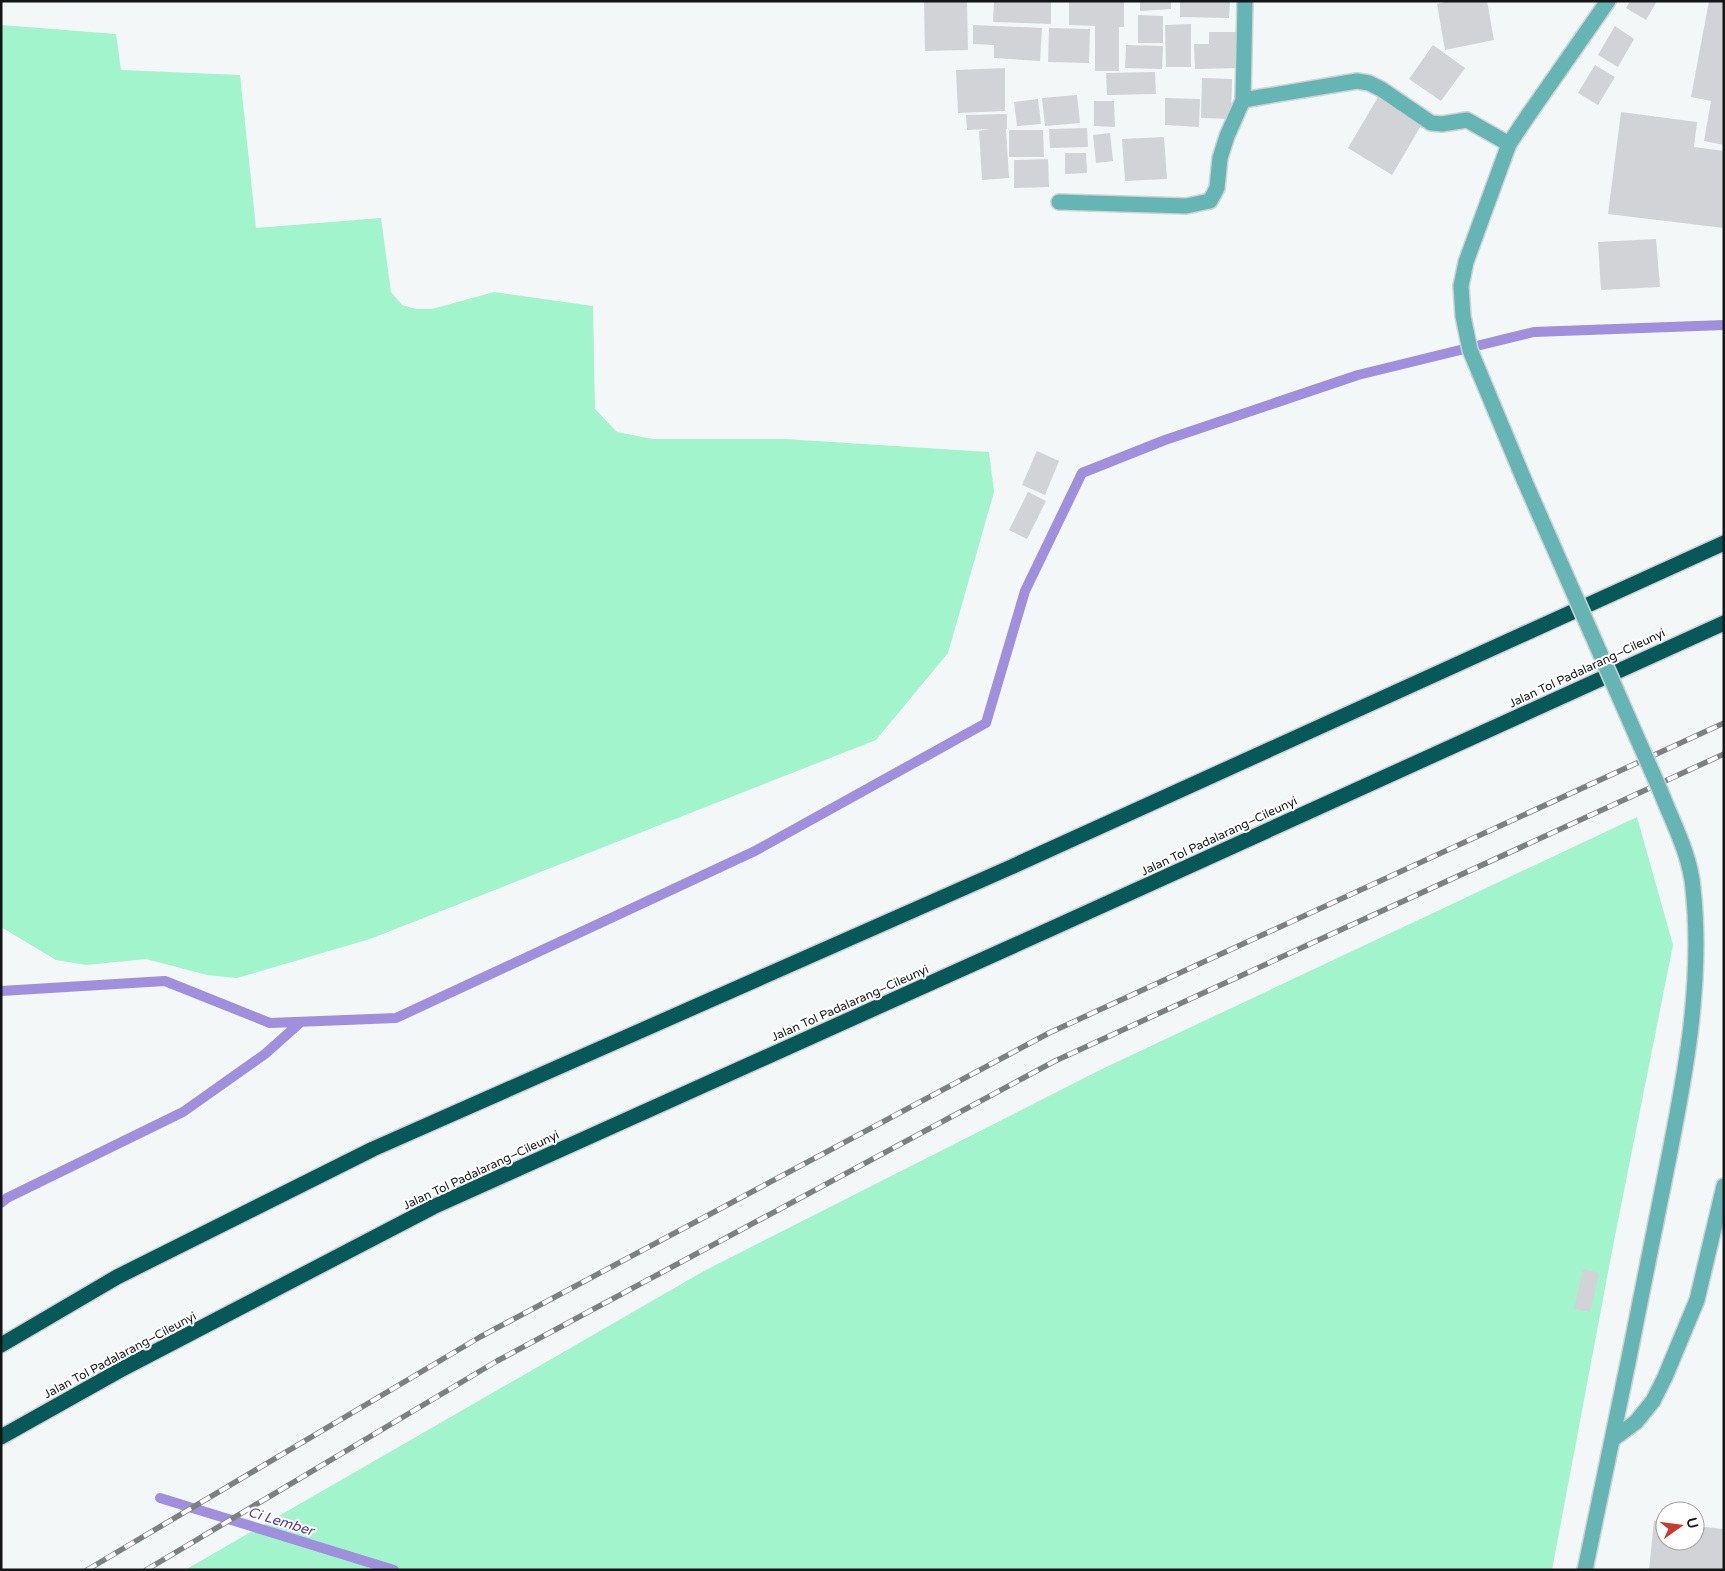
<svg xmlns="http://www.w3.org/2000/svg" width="1725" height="1571" viewBox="0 0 1725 1571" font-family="'Varela Round',sans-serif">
<rect width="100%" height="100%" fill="#f3f7f8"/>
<path fill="#a2f4cc" d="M1 25 116 34 121 70 240 75 256 228 381 218 391 292 402 305 416 309H432L494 292 593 306 595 409 617 432 652 439H785L989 452 994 492 948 653 876 740 370 939 237 978 207 975 146 959 86 965 56 960 1 927Z
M1637 817 1673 945 1613 1246 1552 1570H185L704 1271 1102 1069Z"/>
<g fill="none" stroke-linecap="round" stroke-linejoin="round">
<path stroke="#9f8fdd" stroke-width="10" d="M1 991 165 981 270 1023 396 1018 755 851 986 723 1025 591 1082 473 1165 440 1358 375 1534 332 1724 325
M1 1203 7 1198 183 1112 265 1054 301 1022
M160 1498 394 1570"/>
</g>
<path fill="#d1d3d6" d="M924 1H967L968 50 925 51Z
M994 1H1051V24L993 22Z
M1069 1H1124V27H1119V71H1095V26L1069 25Z
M1140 1H1171V9L1140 11Z
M1180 1H1230L1229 18 1180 17Z
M1450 1H1487L1494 40 1445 50 1437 4Z
M1630 1H1657L1646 20 1626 8Z
M1709 1H1724V145L1704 141 1711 101 1691 97Z
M1138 15 1163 16V43H1138Z
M1191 24V67H1166L1165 25Z
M973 25 1042 28 1040 61 994 58V45L973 44Z
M1615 26 1634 39 1618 67 1598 55Z
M1049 28 1090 29 1089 63 1048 62Z
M1209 32H1239V68L1195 69 1194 44H1209Z
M1126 45 1163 46 1162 69 1125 68Z
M1433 45 1465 68 1441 101 1409 79Z
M1595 65 1615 77 1598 105 1578 93Z
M1005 68V111L958 113 956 70Z
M1155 72 1156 94 1107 95 1106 73Z
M1202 78 1232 79 1231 119 1201 118Z
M1077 95 1080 123 1045 126 1042 98Z
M1378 97 1422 124 1392 175 1348 148Z
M1165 98 1200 99 1199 127 1165 125Z
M1038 99 1041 124 1017 126 1014 102Z
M1094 101H1114L1115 127 1094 126Z
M1621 112 1697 122 1694 147 1724 151V228L1608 214Z
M1007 114V129H1006L1009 178 982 180 979 131 989 129 967 130 966 115Z
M1087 128 1088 147 1050 148 1049 129Z
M1009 130H1043L1044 157H1009Z
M1110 133 1113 161 1096 163 1093 135Z
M1164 137 1167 179 1125 181 1122 139Z
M1065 153H1086L1087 173 1065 174Z
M1048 159 1049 187 1014 188V160Z
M1656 239 1660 287 1601 290 1598 242Z
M1037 451 1059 461 1045 495 1022 485Z
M1028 492 1046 501 1027 539 1009 530Z
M1583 1269 1599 1273 1590 1312 1574 1309Z
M1654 1521 1665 1522V1541H1695V1526L1724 1529V1570H1649Z"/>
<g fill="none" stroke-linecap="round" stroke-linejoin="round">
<g stroke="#cfd3d4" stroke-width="18">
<path id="minor" d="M1243 100 1357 81 1369 83 1381 89 1431 123 1442 124 1467 120 1509 144
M1059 202 1186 206 1210 201 1217 188 1220 158 1227 136 1243 100 1245 1
M1525 482 1470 350 1463 316 1461 286 1466 262 1509 144 1527 117 1608 1
M1613 1439 1636 1422 1653 1401 1665 1377 1697 1300 1724 1186
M1585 1570C1610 1452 1634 1335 1657 1217 1678 1109 1705 999 1693 888 1690 854 1672 821 1660 790"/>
</g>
<g stroke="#cfd3d4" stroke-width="18">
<path id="highway" d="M1 1345 117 1277 373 1149 1009 868 1724 543
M1 1437 124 1368 433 1207 1044 932 1724 623"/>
</g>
<use href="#minor" stroke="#66b5b5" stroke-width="15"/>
<use href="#highway" stroke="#075858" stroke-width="15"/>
<g stroke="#7d8081" stroke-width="5.5">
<path id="rail" d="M87 1570 480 1337 1049 1033 1724 723
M146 1570 497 1361 1055 1061 1724 754"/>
</g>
<use href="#rail" stroke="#fff" stroke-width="4" stroke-dasharray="11" stroke-linecap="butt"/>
<g stroke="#cfd3d4" stroke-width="18" stroke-linecap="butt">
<path id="minor-bridge" d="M1525 482 1660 790"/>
</g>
<use href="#minor-bridge" stroke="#66b5b5" stroke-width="15"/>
</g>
<g text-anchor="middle" stroke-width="4" stroke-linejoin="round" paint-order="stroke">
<g font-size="12" fill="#141516" stroke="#fff">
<text transform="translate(1587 668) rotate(-25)" y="4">Jalan Tol Padalarang–Cileunyi</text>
<text transform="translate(1219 836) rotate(-25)" y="4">Jalan Tol Padalarang–Cileunyi</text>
<text transform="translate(850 1003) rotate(-24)" y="4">Jalan Tol Padalarang–Cileunyi</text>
<text transform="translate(481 1170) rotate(-25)" y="4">Jalan Tol Padalarang–Cileunyi</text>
<text transform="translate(120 1355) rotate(-28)" y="4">Jalan Tol Padalarang–Cileunyi</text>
</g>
<g font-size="14" font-style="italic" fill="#563d98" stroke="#fff">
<text transform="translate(281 1521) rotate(17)" y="5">Ci Lember</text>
</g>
</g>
<rect width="1725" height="1571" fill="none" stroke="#141516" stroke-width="5"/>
<g transform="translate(1680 1526) rotate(76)"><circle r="24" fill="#ffffff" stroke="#a1a1a2"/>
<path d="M0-4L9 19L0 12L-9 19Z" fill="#c83b2d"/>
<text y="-8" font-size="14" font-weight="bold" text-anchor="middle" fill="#141516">U</text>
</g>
</svg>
